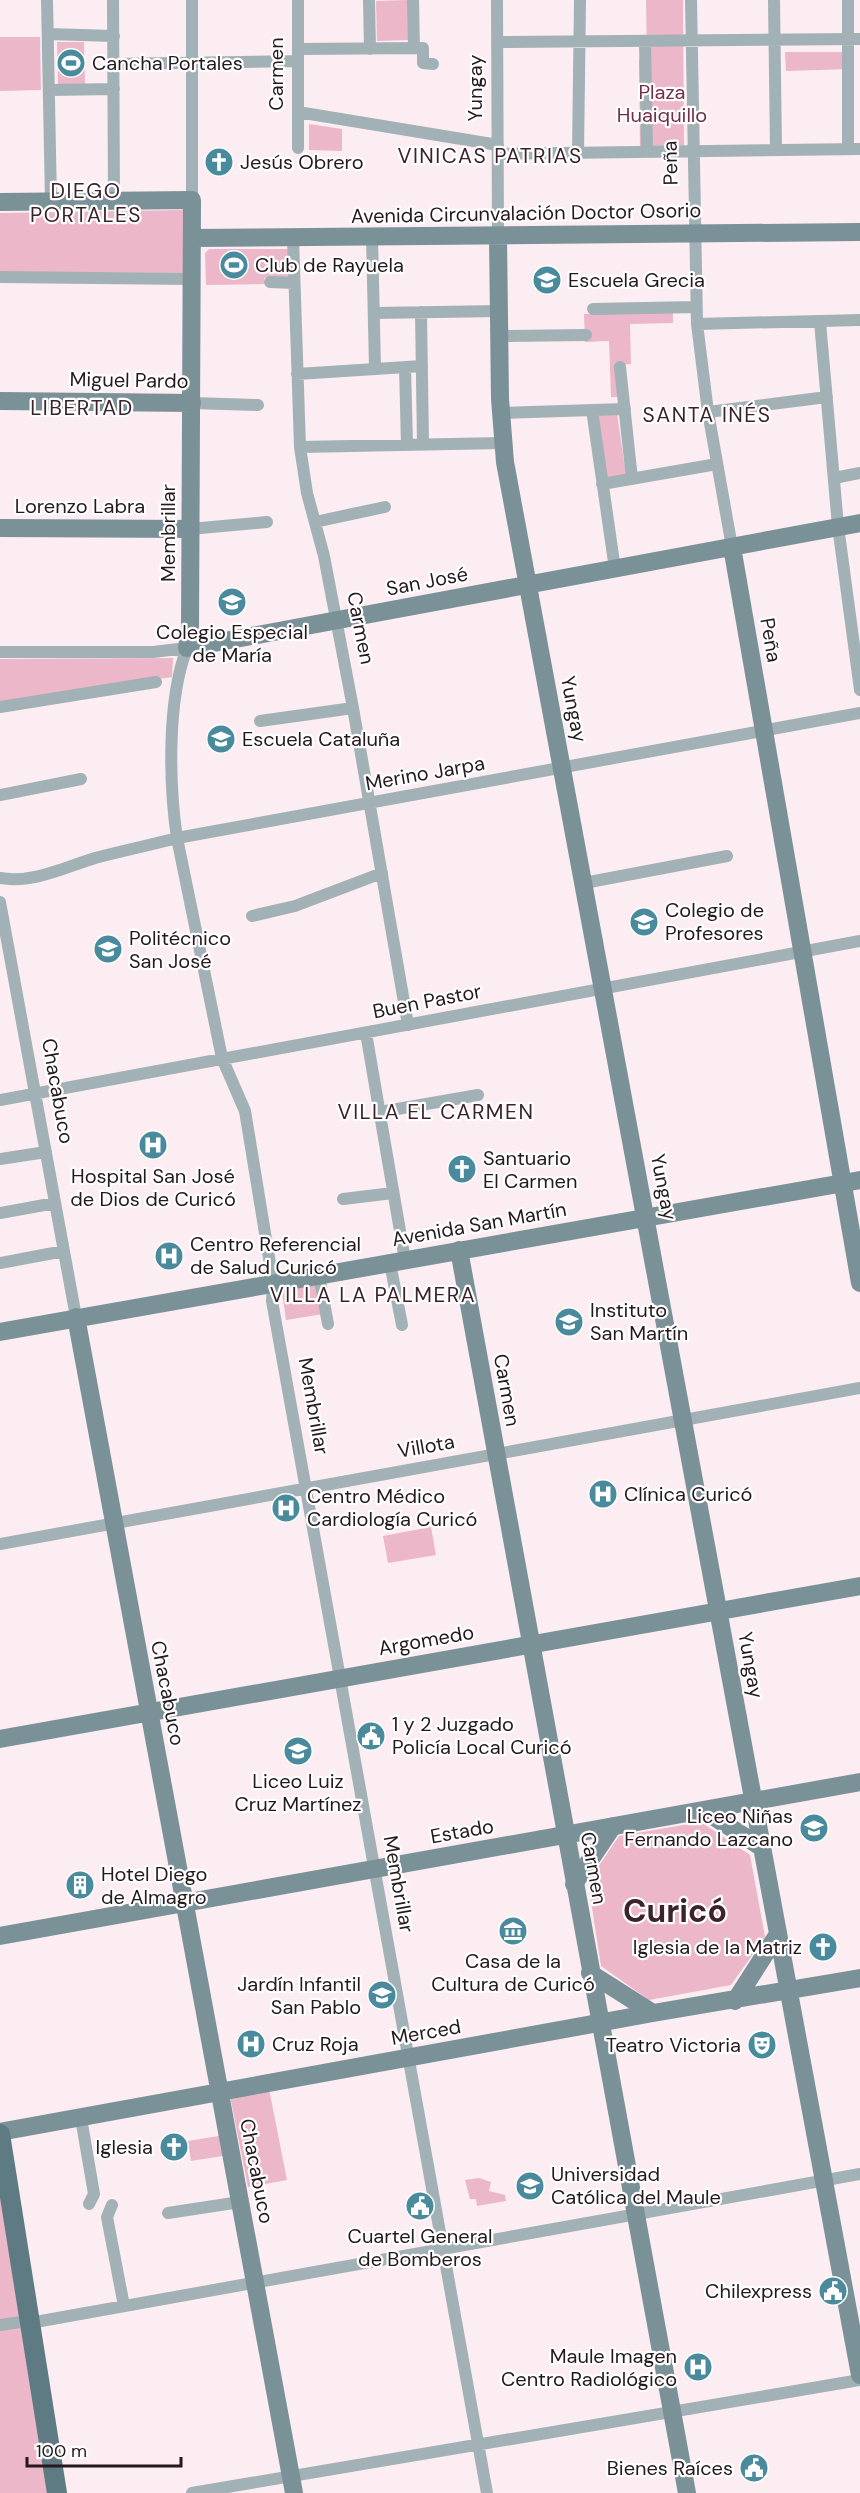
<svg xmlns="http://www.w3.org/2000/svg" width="860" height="2493" viewBox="0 0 860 2493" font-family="'DM Sans',sans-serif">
<rect width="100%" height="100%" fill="#fbedf1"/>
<path fill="#ecb7c8" d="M408 0 409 40 377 41 376 1Z
M646 0H683L684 147 640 150 639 60 647 58Z
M0 37H40L41 90 0 91Z
M57 42H84L85 84H58Z
M785 52H851V69L786 71Z
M309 124 342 129V151L309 150Z
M185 210 186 273 0 272V213Z
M209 249H290V277L264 278V284L206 285 205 253Z
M673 311V323L630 324 631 364 618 365 619 397H611L609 341 585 342 584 314Z
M617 413 626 476 606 478 597 415Z
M173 658 172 677 0 703V659Z
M318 1282 323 1314 286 1320 282 1291Z
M431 1527 436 1555 388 1563 383 1536Z
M701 1822 750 1855 765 1937 731 1985 649 2000 601 1966 588 1882 619 1836Z
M269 2089 287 2180 248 2187 230 2096Z
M231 2134 235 2154 191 2161 188 2141Z
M479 2178 491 2182 489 2191 505 2195 506 2201 477 2206 476 2199H470L465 2180Z
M0 2180 51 2493H0Z"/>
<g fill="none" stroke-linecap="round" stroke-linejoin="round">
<path stroke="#a1b1b5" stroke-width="12" d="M47 0 51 201
M113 0 114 201
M369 0 370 49
M413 0 414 48
M497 0 498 236
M691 0 697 324 708 412 732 547
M774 0 776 150
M48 34 114 36
M645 41 647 152
M497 42 860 39
M298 49 423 48V63L433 64
M113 64 298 61
M49 90 114 89
M298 112 498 145
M298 148V0
M848 149V0
M578 153 580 0
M498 154 860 149
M192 200V0
M293 237 300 447 307 493 324 556 353 708 408 1025
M372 237 375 368
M0 277 192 279
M270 282 294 283
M593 309 696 307
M421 312 423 444
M374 313 499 311
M820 322 838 526 860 690
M697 324 860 320
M499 336 586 335
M405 367 407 445
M620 367 632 479
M297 374 422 366
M192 403 258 405
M592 410 615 569
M708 412 827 397
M500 413 625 409
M300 447 502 443
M834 478 860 473
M602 484 717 464
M315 522 385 507
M190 529 267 522
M0 652H153L187 648C167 700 169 784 177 838L222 1058 245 1111 273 1282 272 1301 487 2493
M0 707 156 682
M260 721 353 708
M0 795 81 779
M0 878C32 884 66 867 95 858 122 851 150 845 177 838L860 713
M584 883 727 856
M0 902 76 1317
M252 916 295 906 382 873
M366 1033 405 1260
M0 1100 860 941
M380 1112 478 1095
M0 1159 46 1152
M343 1199 393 1193
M0 1213 55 1203
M0 1263 64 1251
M390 1263 402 1325
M319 1275 328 1324
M0 1544 860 1388
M81 2118 94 2194 89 2204
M112 2205 107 2217 124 2306
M168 2213 240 2202
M0 2325 21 2322 30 2323 860 2174
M192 2493 860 2380"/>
<path stroke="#7a9198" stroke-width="18" d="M0 202 192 200 190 631 187 648 860 523
M498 236 500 399 505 462 860 2375
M192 238 860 232
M0 401 192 403
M0 528 190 529
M732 547 860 1283
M459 1250 687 2493
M76 1317 294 2493
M0 1332 860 1180
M0 1739 860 1586
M703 1810 761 1847
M574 1884 613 1826
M0 1936 860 1782
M590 1973 653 2013
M735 2001 778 1934
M0 2132 653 2013 860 1978"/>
<path stroke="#5e7b83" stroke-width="20" d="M0 2134 57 2493"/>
</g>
<defs>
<g id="stadium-disc" transform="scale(1.5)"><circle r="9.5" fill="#498b9c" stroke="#fff"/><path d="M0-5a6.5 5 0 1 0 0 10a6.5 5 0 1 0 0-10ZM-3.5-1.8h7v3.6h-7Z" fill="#fff"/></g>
<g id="church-disc" transform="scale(1.5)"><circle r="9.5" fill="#498b9c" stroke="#fff"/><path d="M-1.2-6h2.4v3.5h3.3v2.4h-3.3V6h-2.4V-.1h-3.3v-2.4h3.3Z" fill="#fff"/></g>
<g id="school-disc" transform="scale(1.5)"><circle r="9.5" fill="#498b9c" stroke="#fff"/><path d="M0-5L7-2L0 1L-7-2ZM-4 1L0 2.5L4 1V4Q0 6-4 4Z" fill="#fff"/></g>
<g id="university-disc" transform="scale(1.5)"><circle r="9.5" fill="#498b9c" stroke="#fff"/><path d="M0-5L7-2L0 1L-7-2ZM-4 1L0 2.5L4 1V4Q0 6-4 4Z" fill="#fff"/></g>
<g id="hospital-disc" transform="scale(1.5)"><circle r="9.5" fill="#498b9c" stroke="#fff"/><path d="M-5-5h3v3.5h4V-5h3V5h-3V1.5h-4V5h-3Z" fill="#fff"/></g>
<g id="civic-disc" transform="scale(1.5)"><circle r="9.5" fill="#498b9c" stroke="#fff"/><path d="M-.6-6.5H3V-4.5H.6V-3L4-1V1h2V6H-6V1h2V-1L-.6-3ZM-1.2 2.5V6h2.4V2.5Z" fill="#fff"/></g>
<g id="building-disc" transform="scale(1.5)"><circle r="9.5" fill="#498b9c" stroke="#fff"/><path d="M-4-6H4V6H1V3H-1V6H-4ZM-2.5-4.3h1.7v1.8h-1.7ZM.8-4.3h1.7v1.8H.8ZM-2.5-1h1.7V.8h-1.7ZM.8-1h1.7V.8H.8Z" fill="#fff"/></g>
<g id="museum-disc" transform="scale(1.5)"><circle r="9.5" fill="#498b9c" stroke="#fff"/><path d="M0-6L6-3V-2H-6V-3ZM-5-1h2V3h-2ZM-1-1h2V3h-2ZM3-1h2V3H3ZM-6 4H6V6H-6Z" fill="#fff"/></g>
<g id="theatre-disc" transform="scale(1.5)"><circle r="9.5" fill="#498b9c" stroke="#fff"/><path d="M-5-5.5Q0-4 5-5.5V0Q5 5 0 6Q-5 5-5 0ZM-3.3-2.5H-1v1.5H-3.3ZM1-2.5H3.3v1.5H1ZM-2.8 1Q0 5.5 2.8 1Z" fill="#fff"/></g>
</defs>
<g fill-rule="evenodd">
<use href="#stadium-disc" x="71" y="63"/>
<use href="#church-disc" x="219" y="162"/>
<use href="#stadium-disc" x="234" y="265"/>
<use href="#school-disc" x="547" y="280"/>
<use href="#school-disc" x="232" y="602"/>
<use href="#school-disc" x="221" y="739"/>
<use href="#university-disc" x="644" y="922"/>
<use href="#school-disc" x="108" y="949"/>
<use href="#hospital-disc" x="153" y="1145"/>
<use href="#church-disc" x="462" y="1169"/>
<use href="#hospital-disc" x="169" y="1256"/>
<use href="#school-disc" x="569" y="1322"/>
<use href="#hospital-disc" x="603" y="1494"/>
<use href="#hospital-disc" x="286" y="1508"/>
<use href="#civic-disc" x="371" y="1736"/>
<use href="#school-disc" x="298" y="1751"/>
<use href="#school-disc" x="814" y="1828"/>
<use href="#building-disc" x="80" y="1885"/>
<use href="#museum-disc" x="513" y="1931"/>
<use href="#church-disc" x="823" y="1947"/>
<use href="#school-disc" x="382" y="1995"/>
<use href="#hospital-disc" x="251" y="2044"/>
<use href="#theatre-disc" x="762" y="2045"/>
<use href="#church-disc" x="174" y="2147"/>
<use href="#university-disc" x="530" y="2186"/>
<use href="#civic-disc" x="420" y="2206"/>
<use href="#civic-disc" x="833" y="2291"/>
<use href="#hospital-disc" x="698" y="2367"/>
<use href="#civic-disc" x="754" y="2468"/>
</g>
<g text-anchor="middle" stroke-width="4.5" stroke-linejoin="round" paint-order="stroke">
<g font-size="20" fill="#25191d" stroke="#fff" text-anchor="start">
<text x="92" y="70">Cancha Portales</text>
<text x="240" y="169">Jesús Obrero</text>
<text x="255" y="272">Club de Rayuela</text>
<text x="568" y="287">Escuela Grecia</text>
<text x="232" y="639" text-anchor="middle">Colegio Especial<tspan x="232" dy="23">de María</tspan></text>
<text x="242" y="746">Escuela Cataluña</text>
<text x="665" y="917">Colegio de<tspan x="665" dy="23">Profesores</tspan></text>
<text x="129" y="945">Politécnico<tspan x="129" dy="23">San José</tspan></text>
<text x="483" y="1165">Santuario<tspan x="483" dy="23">El Carmen</tspan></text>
<text x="153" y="1183" text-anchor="middle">Hospital San José<tspan x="153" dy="23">de Dios de Curicó</tspan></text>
<text x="190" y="1251">Centro Referencial<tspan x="190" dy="23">de Salud Curicó</tspan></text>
<text x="590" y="1317">Instituto<tspan x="590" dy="23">San Martín</tspan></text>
<text x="624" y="1501">Clínica Curicó</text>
<text x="307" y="1503">Centro Médico<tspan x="307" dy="23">Cardiología Curicó</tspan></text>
<text x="392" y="1731">1 y 2 Juzgado<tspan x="392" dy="23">Policía Local Curicó</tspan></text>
<text x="298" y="1788" text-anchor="middle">Liceo Luiz<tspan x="298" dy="23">Cruz Martínez</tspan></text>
<text x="793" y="1823" text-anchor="end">Liceo Niñas<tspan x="793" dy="23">Fernando Lazcano</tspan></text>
<text x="101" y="1881">Hotel Diego<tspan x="101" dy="23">de Almagro</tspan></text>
<text x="802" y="1954" text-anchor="end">Iglesia de la Matriz</text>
<text x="513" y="1968" text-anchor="middle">Casa de la<tspan x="513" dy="23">Cultura de Curicó</tspan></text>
<text x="361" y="1991" text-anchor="end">Jardín Infantil<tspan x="361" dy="23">San Pablo</tspan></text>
<text x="272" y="2051">Cruz Roja</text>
<text x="741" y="2052" text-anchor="end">Teatro Victoria</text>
<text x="153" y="2154" text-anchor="end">Iglesia</text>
<text x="551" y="2181">Universidad<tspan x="551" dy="23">Católica del Maule</tspan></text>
<text x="420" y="2243" text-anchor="middle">Cuartel General<tspan x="420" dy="23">de Bomberos</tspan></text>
<text x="812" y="2298" text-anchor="end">Chilexpress</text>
<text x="677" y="2363" text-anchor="end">Maule Imagen<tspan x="677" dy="23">Centro Radiológico</tspan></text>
<text x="733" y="2475" text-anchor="end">Bienes Raíces</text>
</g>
<g font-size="20" fill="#25191d" stroke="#fff">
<text transform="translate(276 74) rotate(-90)" y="7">Carmen</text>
<text transform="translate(475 88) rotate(-90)" y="7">Yungay</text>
<text transform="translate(670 163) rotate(-91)" y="7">Peña</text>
<text transform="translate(526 213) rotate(-1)" y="7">Avenida Circunvalación Doctor Osorio</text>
<text transform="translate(129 380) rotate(1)" y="7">Miguel Pardo</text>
<text x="80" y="513">Lorenzo Labra</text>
<text transform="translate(168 533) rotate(-90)" y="7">Membrillar</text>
<text transform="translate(427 581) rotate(-11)" y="7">San José</text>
<text transform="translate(361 628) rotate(79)" y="7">Carmen</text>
<text transform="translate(771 640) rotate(80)" y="7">Peña</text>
<text transform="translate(574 709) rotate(79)" y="7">Yungay</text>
<text transform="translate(425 773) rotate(-10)" y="7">Merino Jarpa</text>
<text transform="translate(427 1001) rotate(-11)" y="7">Buen Pastor</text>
<text transform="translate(58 1091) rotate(80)" y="7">Chacabuco</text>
<text transform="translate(664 1187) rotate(79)" y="7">Yungay</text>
<text transform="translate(479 1224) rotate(-10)" y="7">Avenida San Martín</text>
<text transform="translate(507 1390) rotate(80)" y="7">Carmen</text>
<text transform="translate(314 1406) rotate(80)" y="7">Membrillar</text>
<text transform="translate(426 1446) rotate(-10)" y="7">Villota</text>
<text transform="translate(426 1640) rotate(-10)" y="7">Argomedo</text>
<text transform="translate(751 1665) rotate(80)" y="7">Yungay</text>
<text transform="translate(168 1693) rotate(79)" y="7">Chacabuco</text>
<text transform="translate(462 1831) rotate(-10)" y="7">Estado</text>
<text transform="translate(594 1868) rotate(80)" y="7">Carmen</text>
<text transform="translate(399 1884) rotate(80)" y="7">Membrillar</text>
<text transform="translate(426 2032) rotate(-10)" y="7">Merced</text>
<text transform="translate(257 2171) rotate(79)" y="7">Chacabuco</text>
</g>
<g font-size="20" fill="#722e48" stroke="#fff">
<text x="662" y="99">Plaza<tspan x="662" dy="23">Huaiquillo</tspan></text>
</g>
<g font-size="21" letter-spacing="1.5" fill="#3c232b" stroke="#fff">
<text x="490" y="163">VINICAS PATRIAS</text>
<text x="86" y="198">DIEGO<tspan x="86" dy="24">PORTALES</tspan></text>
<text x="82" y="415">LIBERTAD</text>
<text x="707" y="422">SANTA INÉS</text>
<text x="436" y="1119">VILLA EL CARMEN</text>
<text x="373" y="1302">VILLA LA PALMERA</text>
</g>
<g font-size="32" font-weight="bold" fill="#3c232b" stroke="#fff">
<text x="675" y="1922">Curicó</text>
</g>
</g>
<path d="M27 2457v9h154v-9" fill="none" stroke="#25191d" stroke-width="3"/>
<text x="36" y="2457" font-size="18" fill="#25191d" stroke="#ffffff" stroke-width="4.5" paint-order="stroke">100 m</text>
</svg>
